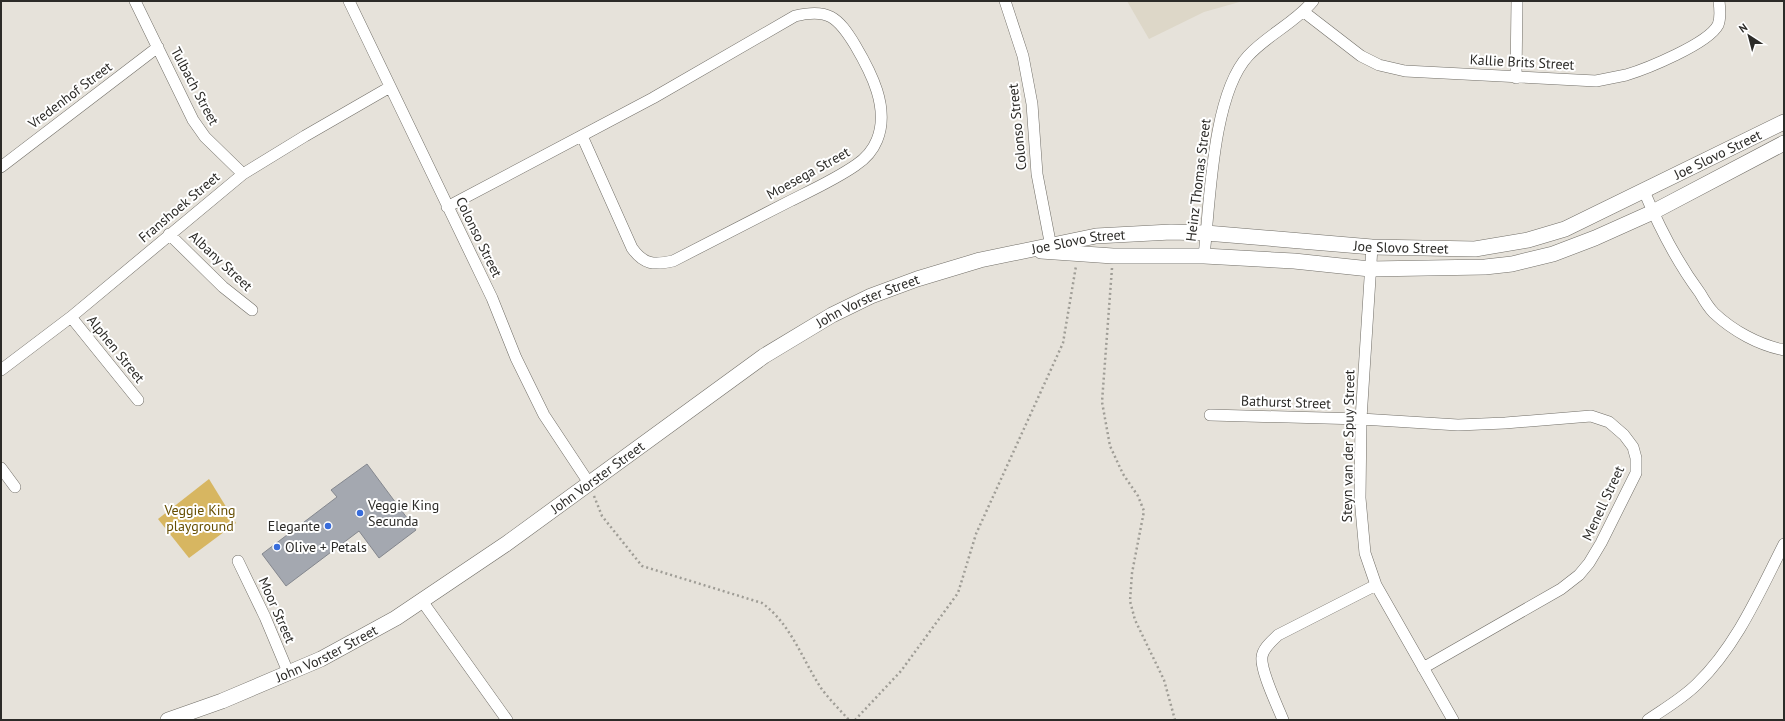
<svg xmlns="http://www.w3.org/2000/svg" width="1785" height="721" viewBox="0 0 1785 721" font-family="'PT Sans',sans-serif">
<rect width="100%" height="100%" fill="#e6e2da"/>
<path fill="#ddd7c8" d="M1127 1H1243L1204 12 1149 39Z"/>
<path fill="#d7b661" d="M209 479 236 523 189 558 158 519Z"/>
<path fill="#a4a8b0" stroke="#84878e" d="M367 464 416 530 379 558 359 531 286 586 262 554 337 497 331 490Z"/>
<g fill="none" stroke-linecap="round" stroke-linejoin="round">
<g stroke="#716e67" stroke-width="12">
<path id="street" d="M135 1 193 120 205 137 243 174
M349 1 492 298 516 358 544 415 589 483
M1005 1 1023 56 1032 104 1037 174 1052 252
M1304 12 1361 56 1379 65 1405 71 1596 81C1606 79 1616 77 1626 75 1646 69 1708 44 1718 25 1721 18 1720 9 1719 1
M1516 78 1517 1
M1 167 158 47
M1644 191C1659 227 1677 262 1700 293 1704 300 1709 308 1714 313 1733 331 1759 345 1784 350
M447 207 653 98 795 16C828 8 838 17 855 45 871 72 890 108 877 140 873 150 865 159 856 165 836 179 812 190 790 201 751 221 712 241 673 261 654 265 644 265 632 248L582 136
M169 234 223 287 252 310
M1372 247 1361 419 1360 498 1365 553 1376 585 1453 720
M1204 256C1210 203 1212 95 1248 56 1267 35 1295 23 1313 1
M71 317 138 400
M1 370 71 317 243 174 305 136 390 87
M1210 415 1361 419 1458 425 1505 423 1591 416 1609 422 1624 435 1633 447 1636 458V473L1601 543 1589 563 1579 575 1561 589 1423 668
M1 468 15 487
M238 561 265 617 288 672
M422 601 507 720
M1283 720C1278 707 1260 670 1262 657 1263 648 1272 641 1278 635L1376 585
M1648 720C1664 709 1683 698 1697 684 1737 645 1759 593 1784 544"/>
</g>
<g stroke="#716e67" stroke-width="16">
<g id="secondary">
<path d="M1041 251 1113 256H1204L1294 261 1370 269 1485 267 1512 264 1553 254 1595 238 1653 212 1784 143"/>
<path id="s1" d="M168 720 222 701 321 659 396 618 506 544 764 356 832 315 871 296 917 279 980 260 1096 236 1171 232 1206 233 1372 247 1475 249 1528 240 1565 229 1784 122"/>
</g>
</g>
<path stroke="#9f9d96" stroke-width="2.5" stroke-dasharray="2 3" stroke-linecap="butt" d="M1112 268 1102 402 1110 446 1123 474 1138 496 1144 511 1132 573 1130 601 1135 620 1164 680 1175 720
M594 496 602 516 642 566 762 603C791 624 802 659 821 688 829 699 840 710 849 720
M855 720 901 671 958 593 976 534 1063 343 1076 266"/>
<use href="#street" stroke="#fff" stroke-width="11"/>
<use href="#secondary" stroke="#fff" stroke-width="15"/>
</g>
<g fill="#386cdb" stroke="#fff" stroke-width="1.5">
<circle cx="360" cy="513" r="4"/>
<circle cx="328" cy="526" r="4"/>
<circle cx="277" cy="547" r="4"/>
</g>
<g text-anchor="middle" stroke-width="4" stroke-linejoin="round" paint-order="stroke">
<g font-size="14" fill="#2c2b28" stroke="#fff">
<text transform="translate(1522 62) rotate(3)" y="5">Kallie Brits Street</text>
<text transform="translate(195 86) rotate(62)" y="5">Tulbach Street</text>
<text transform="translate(70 95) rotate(-37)" y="5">Vredenhof Street</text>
<text transform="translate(1017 127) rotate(-96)" y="5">Colonso Street</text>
<text dy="5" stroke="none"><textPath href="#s1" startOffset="1700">Joe Slovo Street</textPath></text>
<text transform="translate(808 173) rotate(-29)" y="5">Moesega Street</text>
<text transform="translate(1198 180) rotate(-83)" y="5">Heinz Thomas Street</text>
<text transform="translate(179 207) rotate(-40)" y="5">Franshoek Street</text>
<text transform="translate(479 237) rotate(64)" y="5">Colonso Street</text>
<text dy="5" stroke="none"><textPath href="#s1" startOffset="1040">Joe Slovo Street</textPath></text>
<text dy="5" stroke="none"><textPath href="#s1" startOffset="1364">Joe Slovo Street</textPath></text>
<text transform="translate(221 261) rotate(43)" y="5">Albany Street</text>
<text dy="5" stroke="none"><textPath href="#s1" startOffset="820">John Vorster Street</textPath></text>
<text transform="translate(116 349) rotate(51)" y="5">Alphen Street</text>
<text transform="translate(1286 402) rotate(2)" y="5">Bathurst Street</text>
<text transform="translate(1348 446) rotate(-89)" y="5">Steyn van der Spuy Street</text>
<text dy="5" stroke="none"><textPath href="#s1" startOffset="496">John Vorster Street</textPath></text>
<text transform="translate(1603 503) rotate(-65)" y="5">Menell Street</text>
<text transform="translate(277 610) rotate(66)" y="5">Moor Street</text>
<text dy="5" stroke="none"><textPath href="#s1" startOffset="172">John Vorster Street</textPath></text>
</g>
<g font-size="14" fill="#2c2b28" stroke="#fff" text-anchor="start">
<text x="368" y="510">Veggie King<tspan x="368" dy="16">Secunda</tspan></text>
<text x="320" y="531" text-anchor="end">Elegante</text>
<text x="285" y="552">Olive + Petals</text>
</g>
<g font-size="14" fill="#674f03" stroke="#fff">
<text x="200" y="515">Veggie King<tspan x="200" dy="16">playground</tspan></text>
</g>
</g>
<rect width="1785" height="721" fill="none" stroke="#2c2b28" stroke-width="4"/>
<g transform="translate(1749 36) rotate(324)" stroke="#ffffff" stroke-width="3" paint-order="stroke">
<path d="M0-3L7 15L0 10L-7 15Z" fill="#2c2b28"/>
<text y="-6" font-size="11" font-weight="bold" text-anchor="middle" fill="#2c2b28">N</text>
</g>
</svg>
